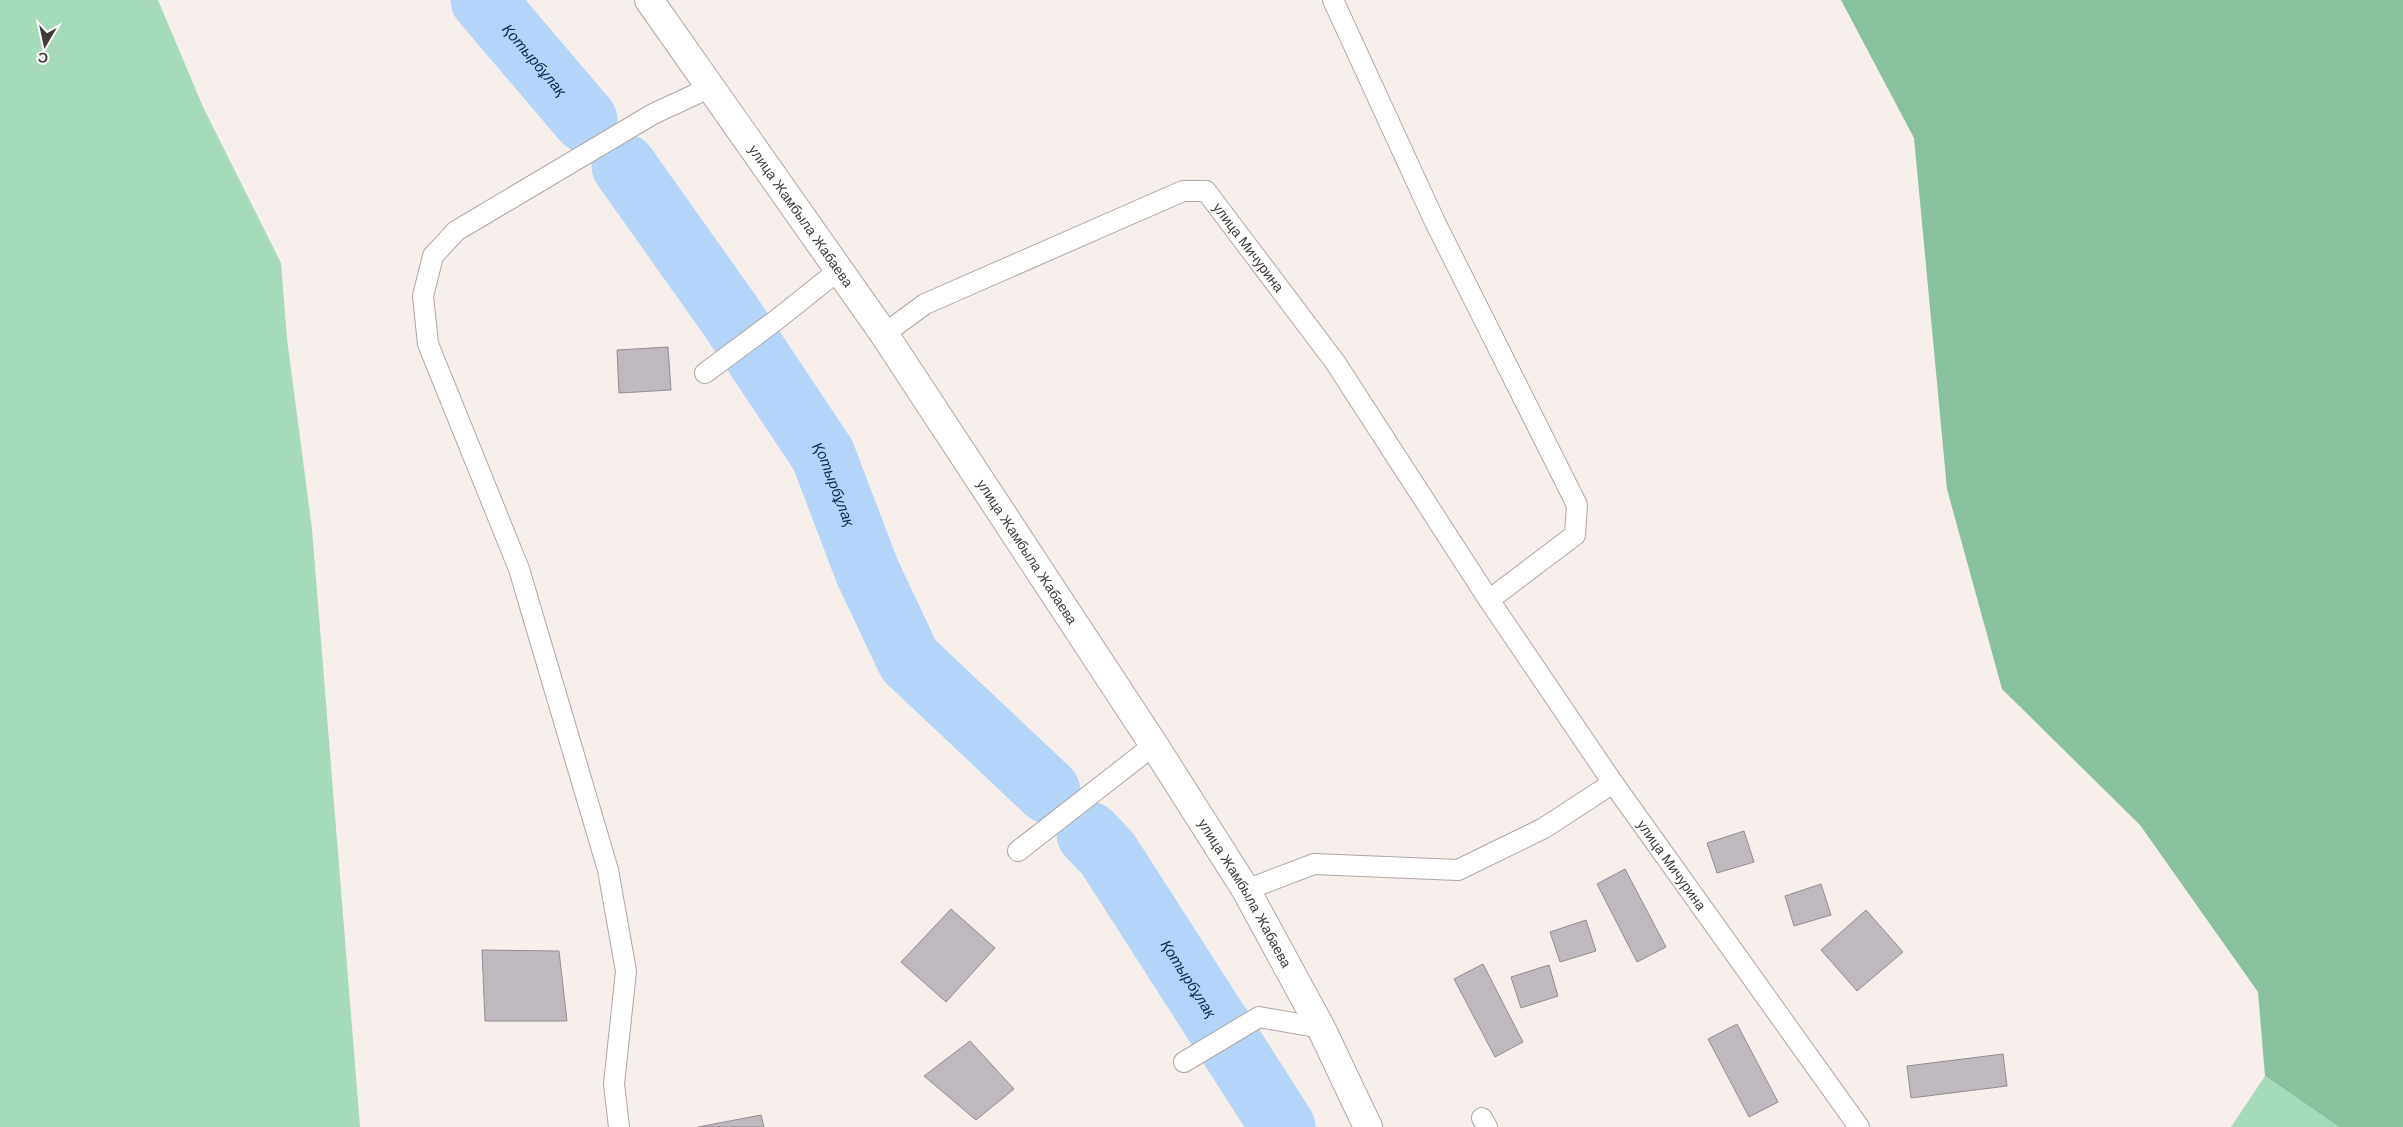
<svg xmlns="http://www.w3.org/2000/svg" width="2403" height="1127" viewBox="0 0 2403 1127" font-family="Arial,sans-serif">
<rect width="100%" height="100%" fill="#f7efeb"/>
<path fill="#a5daba" d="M0 0H158L203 107 281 263 287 339 312 529 360 1127H0Z
M2265 1076 2339 1127H2231Z"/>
<path fill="#87c19e" d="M1841 0H2403V1127H2339L2265 1076 2258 992 2140 825 2002 689 1947 489 1914 138Z"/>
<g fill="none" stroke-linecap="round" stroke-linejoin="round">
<g stroke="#b4d5fa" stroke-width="65">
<path id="s1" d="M483 0 585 120"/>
<path id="s2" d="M624 166 729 314 823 455 867 571 909 660 1048 791"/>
<path id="s3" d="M1089 834 1108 854 1283 1127"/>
</g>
</g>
<path fill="#bfb9bf" stroke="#938d93" d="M668 347 671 390 619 393 617 350Z
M1744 831 1754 862 1717 873 1707 843Z
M1625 869 1666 947 1637 962 1597 884Z
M1821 884 1831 915 1794 926 1785 896Z
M951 909 995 948 946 1002 901 962Z
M1866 910 1903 952 1857 991 1821 950Z
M1586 920 1596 951 1560 962 1550 932Z
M482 950 559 951 567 1021H485Z
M1483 964 1523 1042 1495 1057 1454 979Z
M1549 965 1558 996 1521 1008 1511 977Z
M1737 1024 1778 1102 1749 1117 1708 1039Z
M970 1041 1014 1089 976 1120 924 1076Z
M2003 1054 2007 1086 1911 1098 1907 1066Z
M761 1115 764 1127H698Z"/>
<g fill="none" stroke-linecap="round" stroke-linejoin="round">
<g stroke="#afa7a4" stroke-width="22">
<g id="service">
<path d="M1333 0 1435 222 1577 505 1575 535 1489 600"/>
<path id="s4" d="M884 334 925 304 1183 191H1206L1335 362 1489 600 1613 783 1859 1127"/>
<path d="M705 373 775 321 839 270"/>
<path d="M1018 851 1154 745"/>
<path d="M1246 890 1314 864 1458 870 1544 828 1613 783"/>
<path d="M1184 1062 1259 1017 1321 1028"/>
<path d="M1482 1118 1487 1127"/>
<path d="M619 1127 614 1084 626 971 608 870 519 569 428 344 423 296 433 256 456 231 653 114 709 88"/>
</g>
</g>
<g stroke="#afa7a4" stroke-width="30">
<g id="tertiary">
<path id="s5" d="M649 0 884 334 1154 745 1246 890 1321 1028 1368 1127"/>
</g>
</g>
<use href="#service" stroke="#fff" stroke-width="20"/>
<use href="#tertiary" stroke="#fff" stroke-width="28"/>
</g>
<g text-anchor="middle" stroke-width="4.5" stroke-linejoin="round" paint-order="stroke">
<g font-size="14" fill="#3f3c3b" stroke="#fefefe">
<text dy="5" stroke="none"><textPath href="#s5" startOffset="264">улица Жамбыла Жабаева</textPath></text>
<text dy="5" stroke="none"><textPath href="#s4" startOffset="426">улица Мичурина</textPath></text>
<text dy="5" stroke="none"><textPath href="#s5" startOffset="669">улица Жамбыла Жабаева</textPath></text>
<text dy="5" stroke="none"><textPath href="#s4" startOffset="1175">улица Мичурина</textPath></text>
<text dy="5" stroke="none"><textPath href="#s5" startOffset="1074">улица Жамбыла Жабаева</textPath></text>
</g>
<g font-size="15" font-style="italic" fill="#002a52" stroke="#fefefe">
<text dy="5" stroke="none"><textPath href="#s1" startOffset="79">Қотырбұлақ</textPath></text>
<text dy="5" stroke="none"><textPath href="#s2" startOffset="382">Қотырбұлақ</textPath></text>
<text dy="5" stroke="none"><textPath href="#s3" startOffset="176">Қотырбұлақ</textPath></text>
</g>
</g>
<g transform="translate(45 45) rotate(189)" stroke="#fefefe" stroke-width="4" paint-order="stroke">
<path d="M0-4L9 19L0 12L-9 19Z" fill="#3f3c3b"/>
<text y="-8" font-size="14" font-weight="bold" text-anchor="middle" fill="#3f3c3b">С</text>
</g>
</svg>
